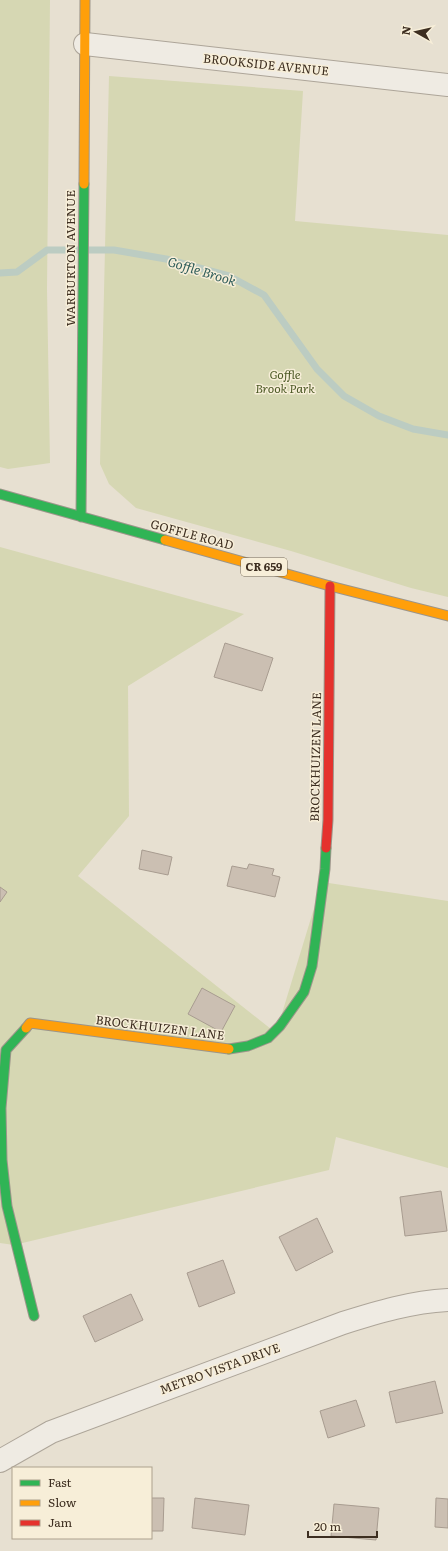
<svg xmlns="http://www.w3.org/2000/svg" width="448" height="1551" viewBox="0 0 448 1551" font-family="Literata,serif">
<rect width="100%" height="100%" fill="#e7e0d1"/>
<path fill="#d6d7b3" d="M0 0H50L47 289 50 463 8 469 0 467Z
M109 76 303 91 295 221 448 235V597L411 588 291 551 136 508 109 484 100 464Z
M0 547 244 614 128 686 129 816 78 876 276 1033 322 882 448 901V1168L336 1137 329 1170 14 1245 0 1243Z"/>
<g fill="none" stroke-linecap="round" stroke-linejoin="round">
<path stroke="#bcccc2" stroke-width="7" d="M0 273 17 272 47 250H114L166 259 229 276 264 295 317 369 344 396 379 416 413 429 448 435"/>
</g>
<path fill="#cbbfb2" stroke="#a89c90" d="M225 643 273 658 262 691 214 677Z
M142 850 172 857 168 875 139 869Z
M249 864 274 869 272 875 280 877 275 897 227 886 232 866 247 869Z
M0 887 7 892 0 902Z
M202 988 235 1006 221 1032 188 1014Z
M441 1191 447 1231 405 1236 400 1197Z
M317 1218 333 1252 296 1271 279 1237Z
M223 1260 235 1293 199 1307 187 1273Z
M131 1294 143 1320 95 1342 83 1316Z
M435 1381 443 1413 396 1423 389 1392Z
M356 1400 365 1426 328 1438 320 1411Z
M151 1498H164L163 1531H151Z
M195 1498 249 1505 245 1535 192 1528Z
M436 1498 448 1499V1528L435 1527Z
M334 1504 379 1508 376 1540 331 1536Z"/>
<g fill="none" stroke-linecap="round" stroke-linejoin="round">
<g stroke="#ada599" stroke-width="24">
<path id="street" d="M85 44 448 85
M0 1461 51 1432 343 1323C378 1312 411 1302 448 1300"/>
</g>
<g stroke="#9c958a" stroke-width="11">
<path id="fast" d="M0 494 165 540
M81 517 84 184
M26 1028 6 1050 1 1108 2 1160 7 1206 34 1316
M229 1049 248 1046 268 1038 280 1026 304 992 312 966 325 869 326 848"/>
</g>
<g stroke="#9c958a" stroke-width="11">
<path id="slow" d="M84 184 85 0
M165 540 330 586 448 616
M26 1028 30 1023 229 1049"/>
</g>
<g stroke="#9c958a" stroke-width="11">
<path id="jam" d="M326 848 328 820 330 586"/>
</g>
<use href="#street" stroke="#efebe3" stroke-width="22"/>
<use href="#fast" stroke="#30b455" stroke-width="9"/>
<use href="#slow" stroke="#ff9f0a" stroke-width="9"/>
<use href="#jam" stroke="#e5322d" stroke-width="9"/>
</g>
<g text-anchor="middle" stroke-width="3" stroke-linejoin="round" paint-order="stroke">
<rect fill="#f7eed8" stroke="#756857" stroke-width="1" x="241" y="558" width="46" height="18" rx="3"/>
<g font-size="11" font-weight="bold" fill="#3d2e20">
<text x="264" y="571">CR 659</text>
</g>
<g font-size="12" fill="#3d2e20" stroke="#f7eed8">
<text transform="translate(266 65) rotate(6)" y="4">BROOKSIDE AVENUE</text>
<text transform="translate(71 258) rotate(-90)" y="4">WARBURTON AVENUE</text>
<text transform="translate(192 535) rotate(15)" y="4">GOFFLE ROAD</text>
<text transform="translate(316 757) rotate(-89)" y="4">BROCKHUIZEN LANE</text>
<text transform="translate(160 1028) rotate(7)" y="4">BROCKHUIZEN LANE</text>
<text transform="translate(220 1369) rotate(-20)" y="4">METRO VISTA DRIVE</text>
</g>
<g font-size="12" font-style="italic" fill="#4d5a26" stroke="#f7eed8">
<text x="285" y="379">Goffle<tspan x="285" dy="14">Brook Park</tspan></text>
</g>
<g font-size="13" font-style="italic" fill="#2f5d5a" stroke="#f7eed8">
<text transform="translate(202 271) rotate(17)" y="5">Goffle Brook</text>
</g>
</g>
<rect x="12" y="1467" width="140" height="72" fill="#f7eed8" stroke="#ada18e"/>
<rect x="20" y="1480" width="20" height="6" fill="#30b455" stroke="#ada18e"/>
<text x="48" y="1487" font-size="12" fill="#3d2e20">Fast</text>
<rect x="20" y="1500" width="20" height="6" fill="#ff9f0a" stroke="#ada18e"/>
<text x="48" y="1507" font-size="12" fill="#3d2e20">Slow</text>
<rect x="20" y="1520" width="20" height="6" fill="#e5322d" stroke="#ada18e"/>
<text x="48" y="1527" font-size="12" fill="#3d2e20">Jam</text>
<g transform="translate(416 32) rotate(278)" stroke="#f7eed8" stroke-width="3" paint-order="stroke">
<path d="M0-3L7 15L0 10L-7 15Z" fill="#3d2e20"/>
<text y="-6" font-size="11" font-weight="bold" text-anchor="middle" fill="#3d2e20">N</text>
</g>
<path d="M308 1531v6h69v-6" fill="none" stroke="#3d2e20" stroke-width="2"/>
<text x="314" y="1531" font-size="12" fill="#3d2e20" stroke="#f7eed8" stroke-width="3" paint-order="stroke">20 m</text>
</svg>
